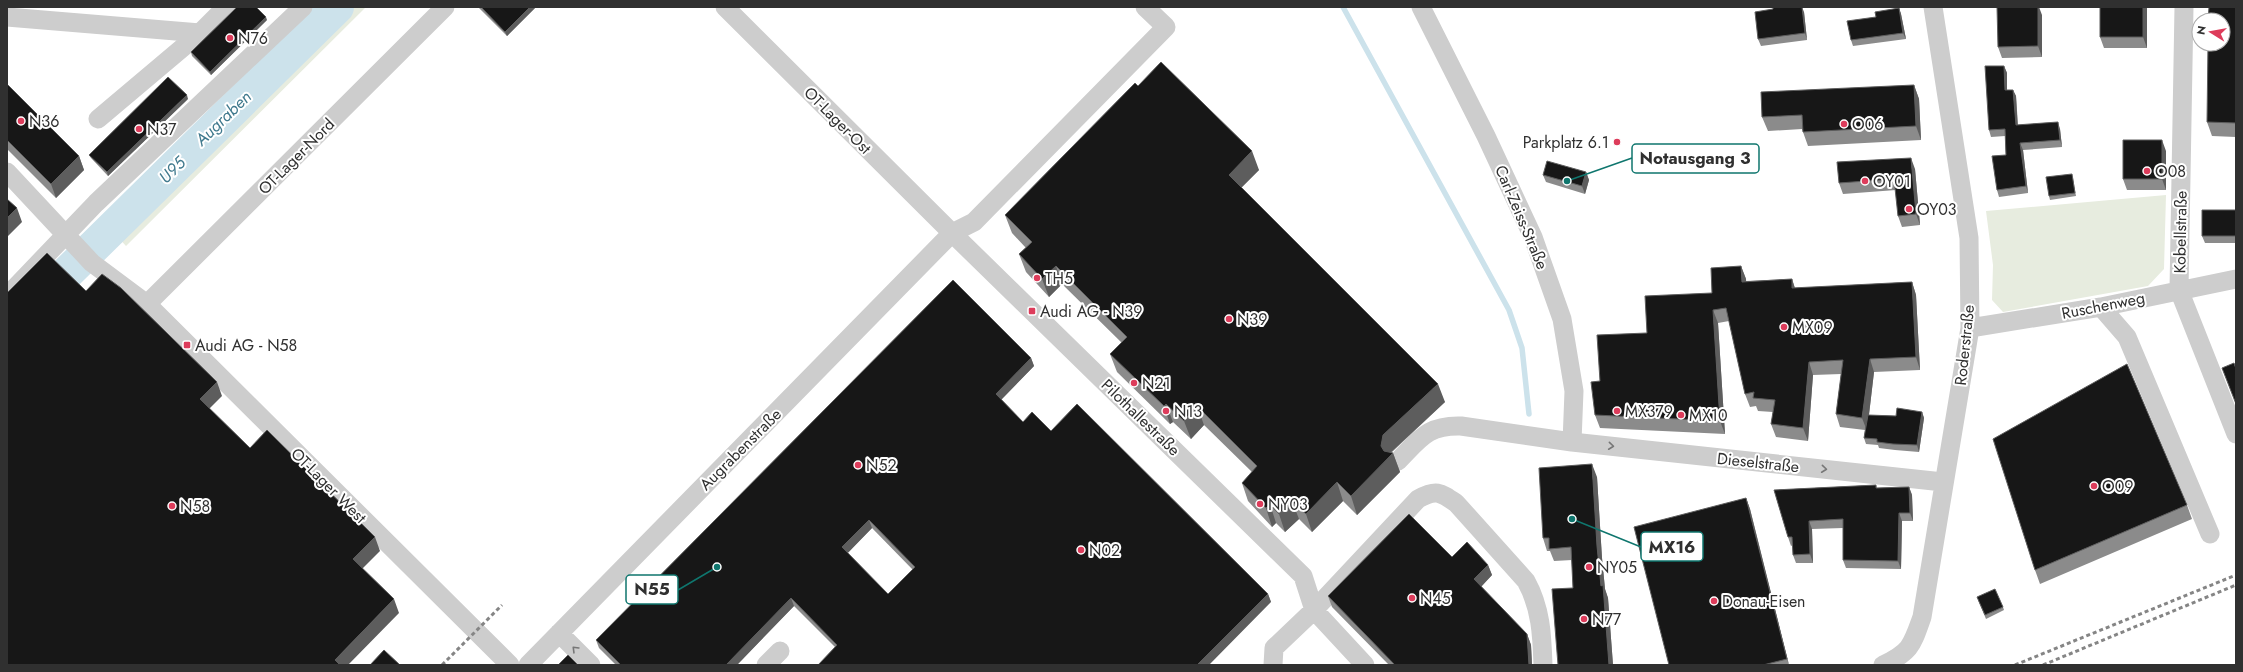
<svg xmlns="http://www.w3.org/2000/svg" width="2243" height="672" viewBox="0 0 2243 672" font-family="Jost,sans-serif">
<rect width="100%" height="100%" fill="#fff"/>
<path fill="#e7ecdf" d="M319 7H366L126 246 116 235 102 248 89 234Z
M2166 195 2164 269 2148 286 2003 312 1992 300 1993 265 1986 211Z"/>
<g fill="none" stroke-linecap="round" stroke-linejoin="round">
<path stroke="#cce2eb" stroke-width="5.5" d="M1343 7 1509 310 1522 348 1529 414
M92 245 337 7"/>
<path stroke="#cce2eb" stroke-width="34" d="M7 332 337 7"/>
<path stroke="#cdcdcd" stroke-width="19" d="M725 7 952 233 1303 576 1314 610 1365 665
M1421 7 1486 136 1533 237 1562 319 1574 391 1572 442
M2184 7 2179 290 2236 434
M7 17 200 33 226 7
M98 119 200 33
M7 172 92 263 147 304 510 665
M7 296 96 203 303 7
M147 304 445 7
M2101 307 2127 337 2210 534
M1970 328 2101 307 2236 279
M1398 461C1420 439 1427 425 1461 426L1572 442 1943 482
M559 633 591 665
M528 665 952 233 974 222 1166 27 1145 7
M766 665 780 651
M1273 665 1274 648 1314 610 1418 499C1436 489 1440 492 1456 503L1526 581C1541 608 1542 635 1543 665
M1883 665C1911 652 1912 645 1922 617L1970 328 1969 238 1933 7"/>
<path stroke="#858585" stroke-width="3" stroke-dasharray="4 3" stroke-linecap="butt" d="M442 665 502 605
M2015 665 2236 575
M2043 665 2236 585"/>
</g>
<path fill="#8b8b8b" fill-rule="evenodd" d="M478 7H536L507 36Z
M2147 7V48H2104L2100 37Z
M2236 7V137L2212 136 2207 122Z
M1899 8 1901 14 1906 39 1853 46 1851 40 1876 17Z
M1804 12 1807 40 1761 46 1758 39Z
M2042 15V57L2002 58 1998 47Z
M267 20 211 75 192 56 191 52Z
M2004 66 2007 73V90H2013L2016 96 2018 125 2060 129 2062 147 2023 150 2028 193 1999 197 1997 190 2006 155 2005 136 1991 137 1989 130Z
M7 84 79 156 84 170 56 198 7 149Z
M1914 85 1919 99 1921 140 1808 146 1803 132 1802 129 1768 131 1762 117Z
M1138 86 1259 170 1241 188 1445 402 1391 453H1393L1400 472 1357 515 1343 501 1312 532 1299 519 1285 532 1276 523 1272 527 1248 501 1242 483 1252 472 1204 425 1191 439 1173 422 1170 424 1117 372 1110 354 1122 343 1062 284 1049 297 1026 272 1019 254 1026 248 1012 233 1005 215Z
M188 99 108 176 91 158 89 155Z
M2166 151V190H2127L2123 179Z
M1915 169 1920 225 1902 227 1898 216 1896 190 1843 194 1839 183Z
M1586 172 1589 180 1585 194 1546 182 1543 175Z
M2073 178 2076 196 2050 200 2049 196Z
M2236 210V243H2205L2202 236Z
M1741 266 1746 279V281L1792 279 1795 288 1912 282 1916 295 1920 370 1874 372 1869 415 1896 416 1922 412 1924 418 1919 452 1895 450 1879 448 1878 445 1866 444 1864 438 1865 430 1840 427 1836 414 1841 374 1813 375 1808 441 1776 437 1771 424 1773 412 1758 411 1756 406 1750 407 1745 394 1729 321 1718 323 1725 434 1600 428 1595 415 1600 381 1712 293Z
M1031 358 1034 366 1001 400 1023 422 1051 431 1268 594 1271 602 835 647 794 606 737 665H616L599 648 596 640ZM872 528 913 570 888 594 847 553Z
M1597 477 1602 558 1605 589 1608 598 1613 665H1558L1573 588 1572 560 1554 561 1550 551H1547L1543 538Z
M1876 485 1877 488 1909 487 1912 495 1913 521H1902L1901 569 1846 568 1843 560V528L1812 529 1813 563H1796L1793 555V545L1791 546 1788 537 1774 490Z
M1746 498 1750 509 1789 665H1669Z
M2187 505 2192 519 2040 584 2035 570Z
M1452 557 1488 565 1492 575 1481 587 1527 634 1531 645 1532 665H1389L1332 607 1328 596Z
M1978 600 2003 607 2004 610 1986 619Z"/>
<path fill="#5d5d5d" d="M530 7H536L507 36 505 32Z
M1802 7 1804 12 1807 40 1805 33Z
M2038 7H2039L2042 15V57L2038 46Z
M2143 7H2147V48L2143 37Z
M1899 8 1901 14 1906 39 1903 33Z
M266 17 267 20 211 75 210 72Z
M2004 66 2007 73V97L2005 90Z
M1914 85 1919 99 1921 140 1916 126Z
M2013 90 2016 96 2018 132 2016 125Z
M187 95 188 99 108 176 107 172Z
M2058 122 2060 129 2062 147 2060 140Z
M2162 140 2166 151V190L2162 179Z
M2020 143 2023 150 2028 193 2026 186Z
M1252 151 1259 170 1235 194 1229 175Z
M79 156 84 170 56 198 51 184Z
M1911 158 1915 169 1920 225 1916 214Z
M1586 172 1589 180 1585 194 1582 186Z
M17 208 22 222 7 237V218Z
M1056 266 1062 284 1049 297 1042 279Z
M1741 266 1746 279 1747 294 1742 282Z
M1792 279 1796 292 1792 288Z
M1912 282 1916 295 1920 370 1916 357Z
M1713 310 1718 323 1725 434 1720 421Z
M1031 358 1034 366 999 402 996 394Z
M1870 359 1874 372 1867 431 1862 418Z
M1809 362 1813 375 1808 441 1803 428Z
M217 382 222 396 205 413 200 399Z
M1438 384 1445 402 1390 453H1393L1400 472 1357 515 1351 496 1381 446 1383 435Z
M1166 404 1173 422 1170 424 1164 406Z
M1197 406 1204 425 1191 439 1184 421Z
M1922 412 1924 418 1919 452 1917 445Z
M1592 464 1597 477 1602 558 1605 589 1608 598 1613 665H1609L1597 546Z
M1337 482 1343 501 1312 532 1306 514Z
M1909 487 1912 495 1913 521 1910 513Z
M1746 498 1750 509 1789 665 1787 659Z
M1292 501 1299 519 1285 532 1279 514Z
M1270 504 1276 523 1272 527 1266 508Z
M1899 513 1902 521 1901 569 1898 561Z
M869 520 872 528 845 556 842 547Z
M1809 521 1812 529 1813 563 1810 554Z
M375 537 380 551 358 573 353 559Z
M1488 565 1492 575 1478 590 1474 579Z
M1268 594 1271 602 1209 665H1197Z
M791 598 794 606 737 665H726Z
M394 599 399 613 348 665H336L335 660Z
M1527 634 1531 645 1532 665H1529Z"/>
<path fill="#171717" stroke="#5d5d5d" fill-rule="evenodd" d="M237 7H256L266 17 210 72 191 52Z
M481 7H530L505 32Z
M1773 7H1802L1805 33 1758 39 1755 12 1773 9Z
M1997 7H2038V46L1998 47Z
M2100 7H2143V37H2100Z
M2209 7H2236V123L2207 122 2208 44H2223V20H2208Z
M1899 8 1903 33 1851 40 1847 21 1876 17 1875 12Z
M1161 62 1252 151 1229 175 1438 384 1383 435 1381 446 1384 451 1393 453 1351 496 1337 482 1306 514 1292 501 1279 514 1270 504 1266 508 1242 483 1257 466 1197 406 1184 421 1166 404 1164 406 1110 354 1127 337 1056 266 1042 279 1019 254 1032 242 1005 215 1135 83 1138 86Z
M1985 66H2004L2005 90H2013L2016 125 2058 122 2060 140 2020 143 2026 186 1997 190 1992 156 2006 155 2005 129 1989 130Z
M168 77 187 95 107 172 89 155Z
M7 84 79 156 51 184 7 140Z
M1914 85 1916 126 1803 132 1802 115 1762 117 1761 92Z
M2123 140H2162V179H2123Z
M1911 158 1916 214 1898 216 1894 179 1839 183 1837 162Z
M1547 161 1586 172 1582 186 1543 175Z
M2072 174 2075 193 2049 196 2046 177Z
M7 199 17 208 7 218Z
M2202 210H2236V236H2202Z
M47 253 86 291 102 274 121 288 217 382 200 399 250 448 267 430 375 537 353 559 394 599 335 660 340 665H7V293Z
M1741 266 1742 282 1792 279V288L1912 282 1916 357 1870 359 1862 418 1836 414 1843 360 1809 362 1803 428 1771 424 1775 400 1753 398 1754 392 1745 394 1726 308 1713 310 1720 421 1595 415 1591 382 1600 381 1597 335 1647 333 1645 296 1712 293 1711 268Z
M953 280 1031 358 996 394 1023 422 1032 412 1051 431 1077 404 1268 594 1197 665H818L837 645 791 598 726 665H621L596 640ZM869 520 915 567 888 594 842 547Z
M2234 363 2236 369V404L2222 368Z
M2127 364 2187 505 2035 570 1993 439Z
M1897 408 1922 412 1917 445 1893 444 1877 442V439L1864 438 1868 415 1896 416Z
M1592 464 1597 546 1601 586 1603 585 1609 665H1558L1552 589 1573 588 1571 547 1549 549V538H1543L1539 468Z
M1876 485V488L1909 487 1910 513H1899L1898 561 1843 560V519L1809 521 1810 554 1793 555 1792 537H1788L1774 490Z
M1746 498 1787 659 1763 665H1669L1634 527Z
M1409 514 1452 557 1467 542 1488 565 1474 579 1527 634 1529 665H1395L1328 596Z
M1995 589 2003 607 1985 615 1977 597Z
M384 650 400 665H370Z
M568 655 578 665H558Z"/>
<defs><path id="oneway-chevron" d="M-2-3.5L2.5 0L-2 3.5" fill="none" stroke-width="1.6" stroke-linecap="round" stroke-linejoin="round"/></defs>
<g stroke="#777">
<use href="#oneway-chevron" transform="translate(1611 446) rotate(6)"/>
<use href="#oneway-chevron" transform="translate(1824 469) rotate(6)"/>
<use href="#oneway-chevron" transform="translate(575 649) rotate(-135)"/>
</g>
<g fill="#dd3c5b" stroke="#fff" stroke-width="1.5">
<circle cx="230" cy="38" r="4"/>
<circle cx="21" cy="121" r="4"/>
<circle cx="1844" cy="124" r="4"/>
<circle cx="139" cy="129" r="4"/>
<circle cx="1617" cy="142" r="4"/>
<circle cx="2147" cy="171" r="4"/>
<circle cx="1865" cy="181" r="4"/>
<circle cx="1909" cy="209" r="4"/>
<circle cx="1037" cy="278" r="4"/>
<rect x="1028" y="307" width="8" height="8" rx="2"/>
<circle cx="1229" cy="319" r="4"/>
<circle cx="1784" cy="327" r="4"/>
<rect x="183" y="341" width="8" height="8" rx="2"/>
<circle cx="1134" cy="383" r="4"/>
<circle cx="1166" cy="411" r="4"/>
<circle cx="1617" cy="411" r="4"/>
<circle cx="1681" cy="415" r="4"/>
<circle cx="858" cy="465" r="4"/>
<circle cx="2094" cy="486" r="4"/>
<circle cx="1260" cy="504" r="4"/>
<circle cx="172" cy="506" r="4"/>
<circle cx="1081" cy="550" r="4"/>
<circle cx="1589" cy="567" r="4"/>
<circle cx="1412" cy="598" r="4"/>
<circle cx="1714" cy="601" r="4"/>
<circle cx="1584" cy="619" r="4"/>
</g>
<g text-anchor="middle" stroke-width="4" stroke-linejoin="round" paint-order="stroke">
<g font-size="16" fill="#303030" stroke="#fff" text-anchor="start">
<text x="238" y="44">N76</text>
<text x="29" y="127">N36</text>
<text x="1852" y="130">O06</text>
<text x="147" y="135">N37</text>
<text x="1609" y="148" text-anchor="end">Parkplatz 6.1</text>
<text x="2155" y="177">O08</text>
<text x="1873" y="187">OY01</text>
<text x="1917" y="215">OY03</text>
<text x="1045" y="284">TH5</text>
<text x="1040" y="317">Audi AG - N39</text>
<text x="1237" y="325">N39</text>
<text x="1792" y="333">MX09</text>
<text x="195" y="351">Audi AG - N58</text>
<text x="1142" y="389">N21</text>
<text x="1174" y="417">N13</text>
<text x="1625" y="417">MX379</text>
<text x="1689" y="421">MX10</text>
<text x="866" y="471">N52</text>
<text x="2102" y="492">O09</text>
<text x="1268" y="510">NY03</text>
<text x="180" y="512">N58</text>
<text x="1089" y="556">N02</text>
<text x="1597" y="573">NY05</text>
<text x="1420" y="604">N45</text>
<text x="1722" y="607">Donau-Eisen</text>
<text x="1592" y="625">N77</text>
</g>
<g font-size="16" fill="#303030" stroke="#fff">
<text transform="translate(838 120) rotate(45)" y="6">OT-Lager-Ost</text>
<text transform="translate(296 156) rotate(-45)" y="6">OT-Lager-Nord</text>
<text transform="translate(1522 217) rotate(67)" y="6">Carl-Zeiss-Straße</text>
<text transform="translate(2180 232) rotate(-89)" y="6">Kobellstraße</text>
<text transform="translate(2103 305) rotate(-11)" y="6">Ruschenweg</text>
<text transform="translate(1964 345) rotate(-84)" y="6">Roderstraße</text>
<text transform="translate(1141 417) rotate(44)" y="6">Pilothallestraße</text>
<text transform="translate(740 449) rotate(-45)" y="6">Augrabenstraße</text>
<text transform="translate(1758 462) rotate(6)" y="6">Dieselstraße</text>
<text transform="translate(329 485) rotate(45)" y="6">OT-Lager West</text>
</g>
<g font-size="17" font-style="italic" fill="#417a8e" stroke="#fff">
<text transform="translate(223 118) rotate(-44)" y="6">Augraben</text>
<text transform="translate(172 170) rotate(-45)" y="6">U95</text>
</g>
</g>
<path fill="none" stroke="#0f766e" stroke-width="1.5" d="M1567 181L1632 158M1572 519L1641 547M717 567L678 590"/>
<g fill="#0f766e" stroke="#fff" stroke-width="1.5">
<circle cx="1567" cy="181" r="4"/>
<circle cx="1572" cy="519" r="4"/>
<circle cx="717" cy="567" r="4"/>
</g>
<g fill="#fff" stroke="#0f766e" stroke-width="1.5">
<rect x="1632" y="144" width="127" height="29" rx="4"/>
<rect x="1641" y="532" width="62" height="29" rx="4"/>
<rect x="626" y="575" width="52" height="29" rx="4"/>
</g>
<g font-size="17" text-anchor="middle" font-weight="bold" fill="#303030">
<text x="1695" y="164">Notausgang 3</text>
<text x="1672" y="553">MX16</text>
<text x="652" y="595">N55</text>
</g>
<rect width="2243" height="672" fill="none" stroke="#303030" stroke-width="16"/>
<g transform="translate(2211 32) rotate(281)"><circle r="19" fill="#ffffff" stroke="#acacac"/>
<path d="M0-3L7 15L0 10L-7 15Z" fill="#dd3c5b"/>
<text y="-6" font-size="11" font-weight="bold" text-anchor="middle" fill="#303030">N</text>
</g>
</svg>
